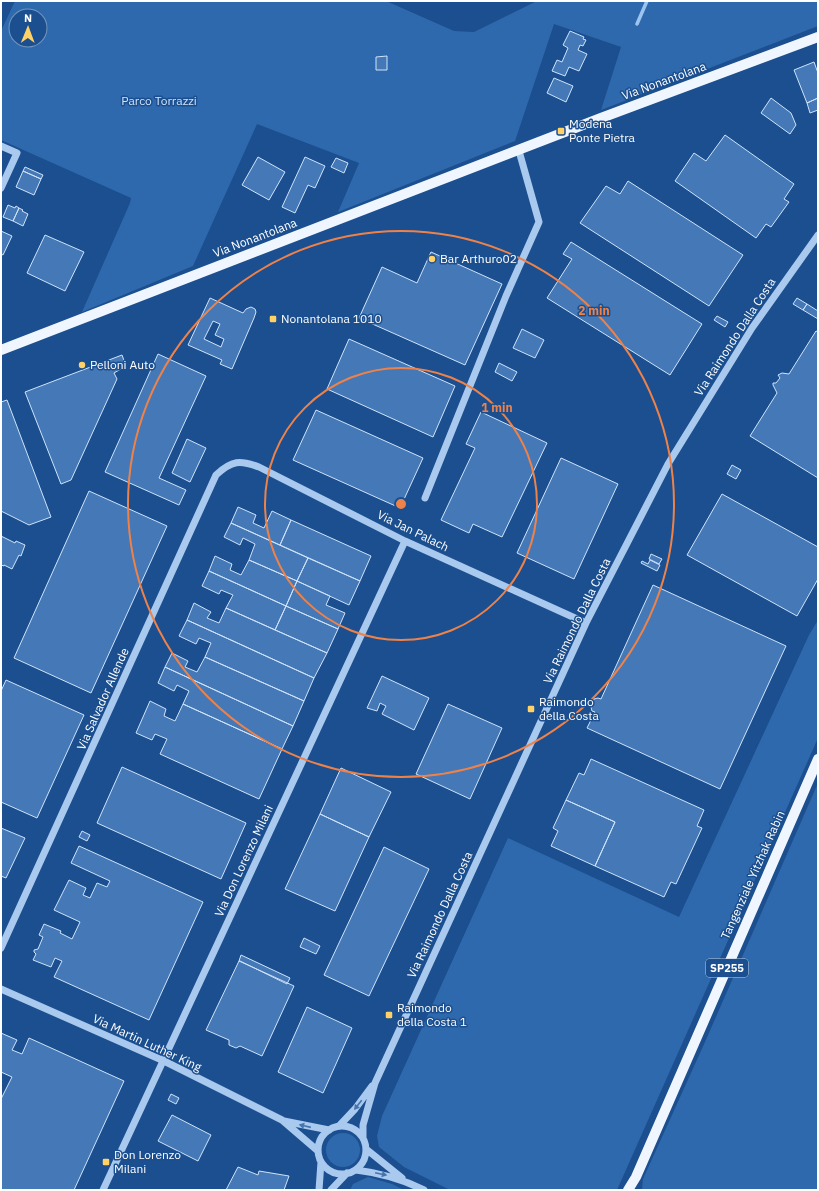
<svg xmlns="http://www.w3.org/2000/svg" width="819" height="1191" viewBox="0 0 819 1191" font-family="'IBM Plex Sans',sans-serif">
<rect width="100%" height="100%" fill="#1b4f8f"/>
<path fill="#2e69ad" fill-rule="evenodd" d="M15 1H386L454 31 474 32 537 1H818V26L601 110 621 47 554 24 515 141 338 212 359 163 257 124 193 266 82 312 130 203 131 198 1 140V31ZM16 16H40V40H16Z
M818 620V738L617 1190H450L404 1167 379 1147 377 1136 382 1116 508 838 679 917 809 635Z
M818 783V1190H642L643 1179 705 1042Z
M326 1150a17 17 0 1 1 34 0a17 17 0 1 1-34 0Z
M368 1177 392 1184 404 1190H350L353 1184Z"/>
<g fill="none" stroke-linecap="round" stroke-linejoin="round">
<path stroke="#9cc4f0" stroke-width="3.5" d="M637 24 647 1"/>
</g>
<path fill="#4478b7" stroke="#cfe3fa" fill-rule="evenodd" d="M570 31 584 37 583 39 586 40 583 46 580 45 578 50 587 54 579 71 569 67 565 76 552 71 557 60 562 62 568 48 563 45Z
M387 56V70H376V57Z
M814 62 818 73V98L807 103 794 70Z
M554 78 573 86 566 102 547 93Z
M771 98 791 113 796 125 790 134 761 113Z
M818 98V110L810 113 807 103Z
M725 135 794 184 784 199 789 202 771 227 766 224 756 238 675 181 694 153 706 161Z
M258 157 285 172 269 200 242 185Z
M305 157 325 166 315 188 308 185 295 213 282 207Z
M336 158 348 163 344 173 331 167Z
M25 167 43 175 41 179 23 171Z
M23 171 41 179 34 195 16 187Z
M628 181 743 255 709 306 580 223 606 186 620 194Z
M8 205 15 208 16 206 19 208 13 221 3 217Z
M19 208 23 210 22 211 28 214 23 226 13 221Z
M1 231 12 236 3 255 1 254Z
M45 235 84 252 65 291 27 273Z
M571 242 702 324 670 375 547 298 572 259 563 254Z
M431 252 502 284 465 365 359 318 382 267 417 283Z
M210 298 243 313 246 309 251 307 255 309 256 312 254 318 232 369 220 364 222 360 188 345ZM213 321 220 324 215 335 224 339 221 347 204 339Z
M797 298 807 304 803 310 793 304Z
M807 304 818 311V319L803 310Z
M717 316 728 322 725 327 714 320Z
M522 329 544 340 535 358 513 348Z
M816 331 818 332V478L750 436 777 393 773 385V383H776L780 378 778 375 782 373 789 374Z
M349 339 455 386 433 437 327 389Z
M158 354 206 376 159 478 186 490 179 505 105 472Z
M122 355 126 366 114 373 117 379 71 480 61 484 25 392Z
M499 363 517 372 512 381 495 372Z
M7 400 51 517 29 525 1 511V402Z
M316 410 423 458 400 508 293 460Z
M481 412 547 443 502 537 473 524 469 533 441 520 475 448 466 444Z
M187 439 206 448 190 482 172 473Z
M561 458 618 484 574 579 517 553Z
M732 465 741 470 736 479 727 474Z
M89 491 167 526 91 693 14 658Z
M722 494 818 547V579L797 616 687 555Z
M238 507 256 515 253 523 264 528 272 511 291 520 280 545 231 523Z
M291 520 371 556 360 581 280 545Z
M231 523 308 558 297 581 249 560 255 544 243 538 240 545 224 537Z
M1 536 15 543 16 541 25 545 21 556 19 555 12 569 4 565V566L1 565Z
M651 554 662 559 659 564 649 559Z
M215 556 232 564 230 570 241 575 249 560 297 581 286 606 209 571Z
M308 558 360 581 349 605 297 581Z
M650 560 660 565 657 571 641 563 642 561 648 564Z
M209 571 286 606 275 630 226 608 233 595 221 590 219 594 202 586Z
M297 581 330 596 326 605 345 613 338 629 286 606Z
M653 585 786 646 720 789 587 728 595 712 592 711 591 707 594 699 598 698 601 699Z
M194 603 211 612 207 618 219 623 226 608 327 653 314 678 187 620Z
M286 606 338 629 327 653 275 630Z
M187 620 314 678 304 701 205 657 211 643 199 638 196 644 179 636Z
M172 653 188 661 185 667 197 672 205 657 304 701 293 726 165 667Z
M165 667 293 726 282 749 183 704 189 691 177 685 174 691 158 683Z
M382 676 429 698 414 730 382 714 386 706 380 703 377 711 367 708Z
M6 680 84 715 37 818 1 802V691Z
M150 701 166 709 164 716 175 721 183 704 282 749 259 799 160 754 167 739 155 734 152 740 136 733Z
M448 704 502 728 470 799 416 774Z
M591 759 704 810 697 826 702 828 676 884 671 882 664 897 595 866 615 822 566 800 579 773 584 775Z
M122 767 246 823 221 879 97 823Z
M341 768 391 792 369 837 320 814Z
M566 800 615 822 595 866 551 846 558 831 553 828Z
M320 814 369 837 335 911 285 889Z
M1 828 25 838 6 878 1 876Z
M82 831 90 835 87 841 79 837Z
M79 846 203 902 149 1020 54 977 62 961 55 958 51 967 33 960 36 954 34 952V950L38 949 43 937 39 935 44 924 61 931 60 933 72 939 80 922 54 910 69 880 86 888 83 895 90 898 97 883 107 887 110 881 71 863Z
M384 847 429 869 369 996 324 975Z
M304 938 320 946 316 954 300 947Z
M241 955 290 978 287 984 240 961H239Z
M239 961 294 986 262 1056 240 1046 236 1048 229 1045V1040L206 1030Z
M307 1007 352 1028 323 1093 278 1072Z
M1 1033 17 1040 12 1050 22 1054 29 1038 124 1081 74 1190H1V1099L12 1077 1 1072Z
M171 1094 179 1098 176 1104 168 1100Z
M172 1115 211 1135 198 1161 158 1141Z
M238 1167 258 1175 259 1171 289 1176 284 1190H226Z"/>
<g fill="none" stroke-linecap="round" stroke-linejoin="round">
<path stroke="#a9c9ee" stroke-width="7" d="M1 146 17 153 1 188
M425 498 506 296 539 222 519 151
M1 948 216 475C232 460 240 460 259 467L405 541 586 623
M1 989 164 1061 282 1120 318 1151
M284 1121 329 1130
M318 1150a24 24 0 1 1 48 0a24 24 0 1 1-48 0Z
M339 1126 355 1109 372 1086
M363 1137V1125L375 1083 586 623 668 464 752 328 818 235
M366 1149 402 1178
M356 1170C381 1173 402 1179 424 1190
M103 1190 405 541
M319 1190 321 1162
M331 1190 347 1173"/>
<path stroke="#f0f6ff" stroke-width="10" d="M1 350 601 118 818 37
M628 1190 636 1177 818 759"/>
</g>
<defs><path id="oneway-solid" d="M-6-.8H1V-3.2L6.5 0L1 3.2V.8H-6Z"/></defs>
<g fill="#4674ac">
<use href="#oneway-solid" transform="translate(358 1105) rotate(128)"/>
<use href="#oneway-solid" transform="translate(305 1126) rotate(-167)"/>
<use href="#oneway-solid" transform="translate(381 1174) rotate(12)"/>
</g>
<g fill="none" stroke="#ee8249" stroke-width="2">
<circle cx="401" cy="504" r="136"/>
<circle cx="401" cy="504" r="273"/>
</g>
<g fill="#ffd166" stroke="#1b4f8f" stroke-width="1.5">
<rect x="557" y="127" width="8" height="8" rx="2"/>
<circle cx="432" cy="259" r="4"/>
<rect x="269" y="315" width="8" height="8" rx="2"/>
<circle cx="82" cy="365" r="4"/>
<rect x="527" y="705" width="8" height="8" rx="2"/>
<rect x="385" y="1011" width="8" height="8" rx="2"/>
<rect x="102" y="1158" width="8" height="8" rx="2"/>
</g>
<g text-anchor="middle" stroke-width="3" stroke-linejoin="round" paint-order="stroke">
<rect fill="#1b4f8f" stroke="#bbcadd" stroke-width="1" x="706" y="959" width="42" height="18" rx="3"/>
<g font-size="11" font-weight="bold" fill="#fff">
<text x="727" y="972">SP255</text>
</g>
<g font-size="12" fill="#fff" stroke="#1b4f8f">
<text transform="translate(664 81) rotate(-20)" y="4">Via Nonantolana</text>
<text transform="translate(255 238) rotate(-21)" y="4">Via Nonantolana</text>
<text transform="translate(735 337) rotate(-57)" y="4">Via Raimondo Dalla Costa</text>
<text transform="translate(413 531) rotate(26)" y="4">Via Jan Palach</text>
<text transform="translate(577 621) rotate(-64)" y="4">Via Raimondo Dalla Costa</text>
<text transform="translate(103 699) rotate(-66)" y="4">Via Salvador Allende</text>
<text transform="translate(244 861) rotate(-65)" y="4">Via Don Lorenzo Milani</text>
<text transform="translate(753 875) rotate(-66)" y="4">Tangenziale Yitzhak Rabin</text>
<text transform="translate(440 915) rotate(-65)" y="4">Via Raimondo Dalla Costa</text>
<text transform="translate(147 1043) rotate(25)" y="4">Via Martin Luther King</text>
</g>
<g font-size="12" fill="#cfe3fa" stroke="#1b4f8f">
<text x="159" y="105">Parco Torrazzi</text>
</g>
<g font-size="12" fill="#fff" stroke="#1b4f8f" text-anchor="start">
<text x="569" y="128">Modena<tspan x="569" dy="14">Ponte Pietra</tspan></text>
<text x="440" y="263">Bar Arthuro02</text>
<text x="281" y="323">Nonantolana 1010</text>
<text x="90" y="369">Pelloni Auto</text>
<text x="539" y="706">Raimondo<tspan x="539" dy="14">della Costa</tspan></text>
<text x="397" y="1012">Raimondo<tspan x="397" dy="14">della Costa 1</tspan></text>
<text x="114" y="1159">Don Lorenzo<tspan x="114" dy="14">Milani</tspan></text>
</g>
</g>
<circle cx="401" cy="504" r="6" fill="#ee8249" stroke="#1b4f8f" stroke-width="2"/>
<g font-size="12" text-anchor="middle" font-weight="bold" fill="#ee8249" stroke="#1b4f8f" stroke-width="3" stroke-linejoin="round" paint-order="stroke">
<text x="594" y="315">2 min</text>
<text x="497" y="412">1 min</text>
</g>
<rect width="819" height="1191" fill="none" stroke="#ffffff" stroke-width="4"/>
<g transform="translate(28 28) rotate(1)"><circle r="19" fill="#1b4f8f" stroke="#7695bc"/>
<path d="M0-3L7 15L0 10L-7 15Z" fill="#ffd166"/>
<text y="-6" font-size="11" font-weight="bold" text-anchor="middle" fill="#ffffff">N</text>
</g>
</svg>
